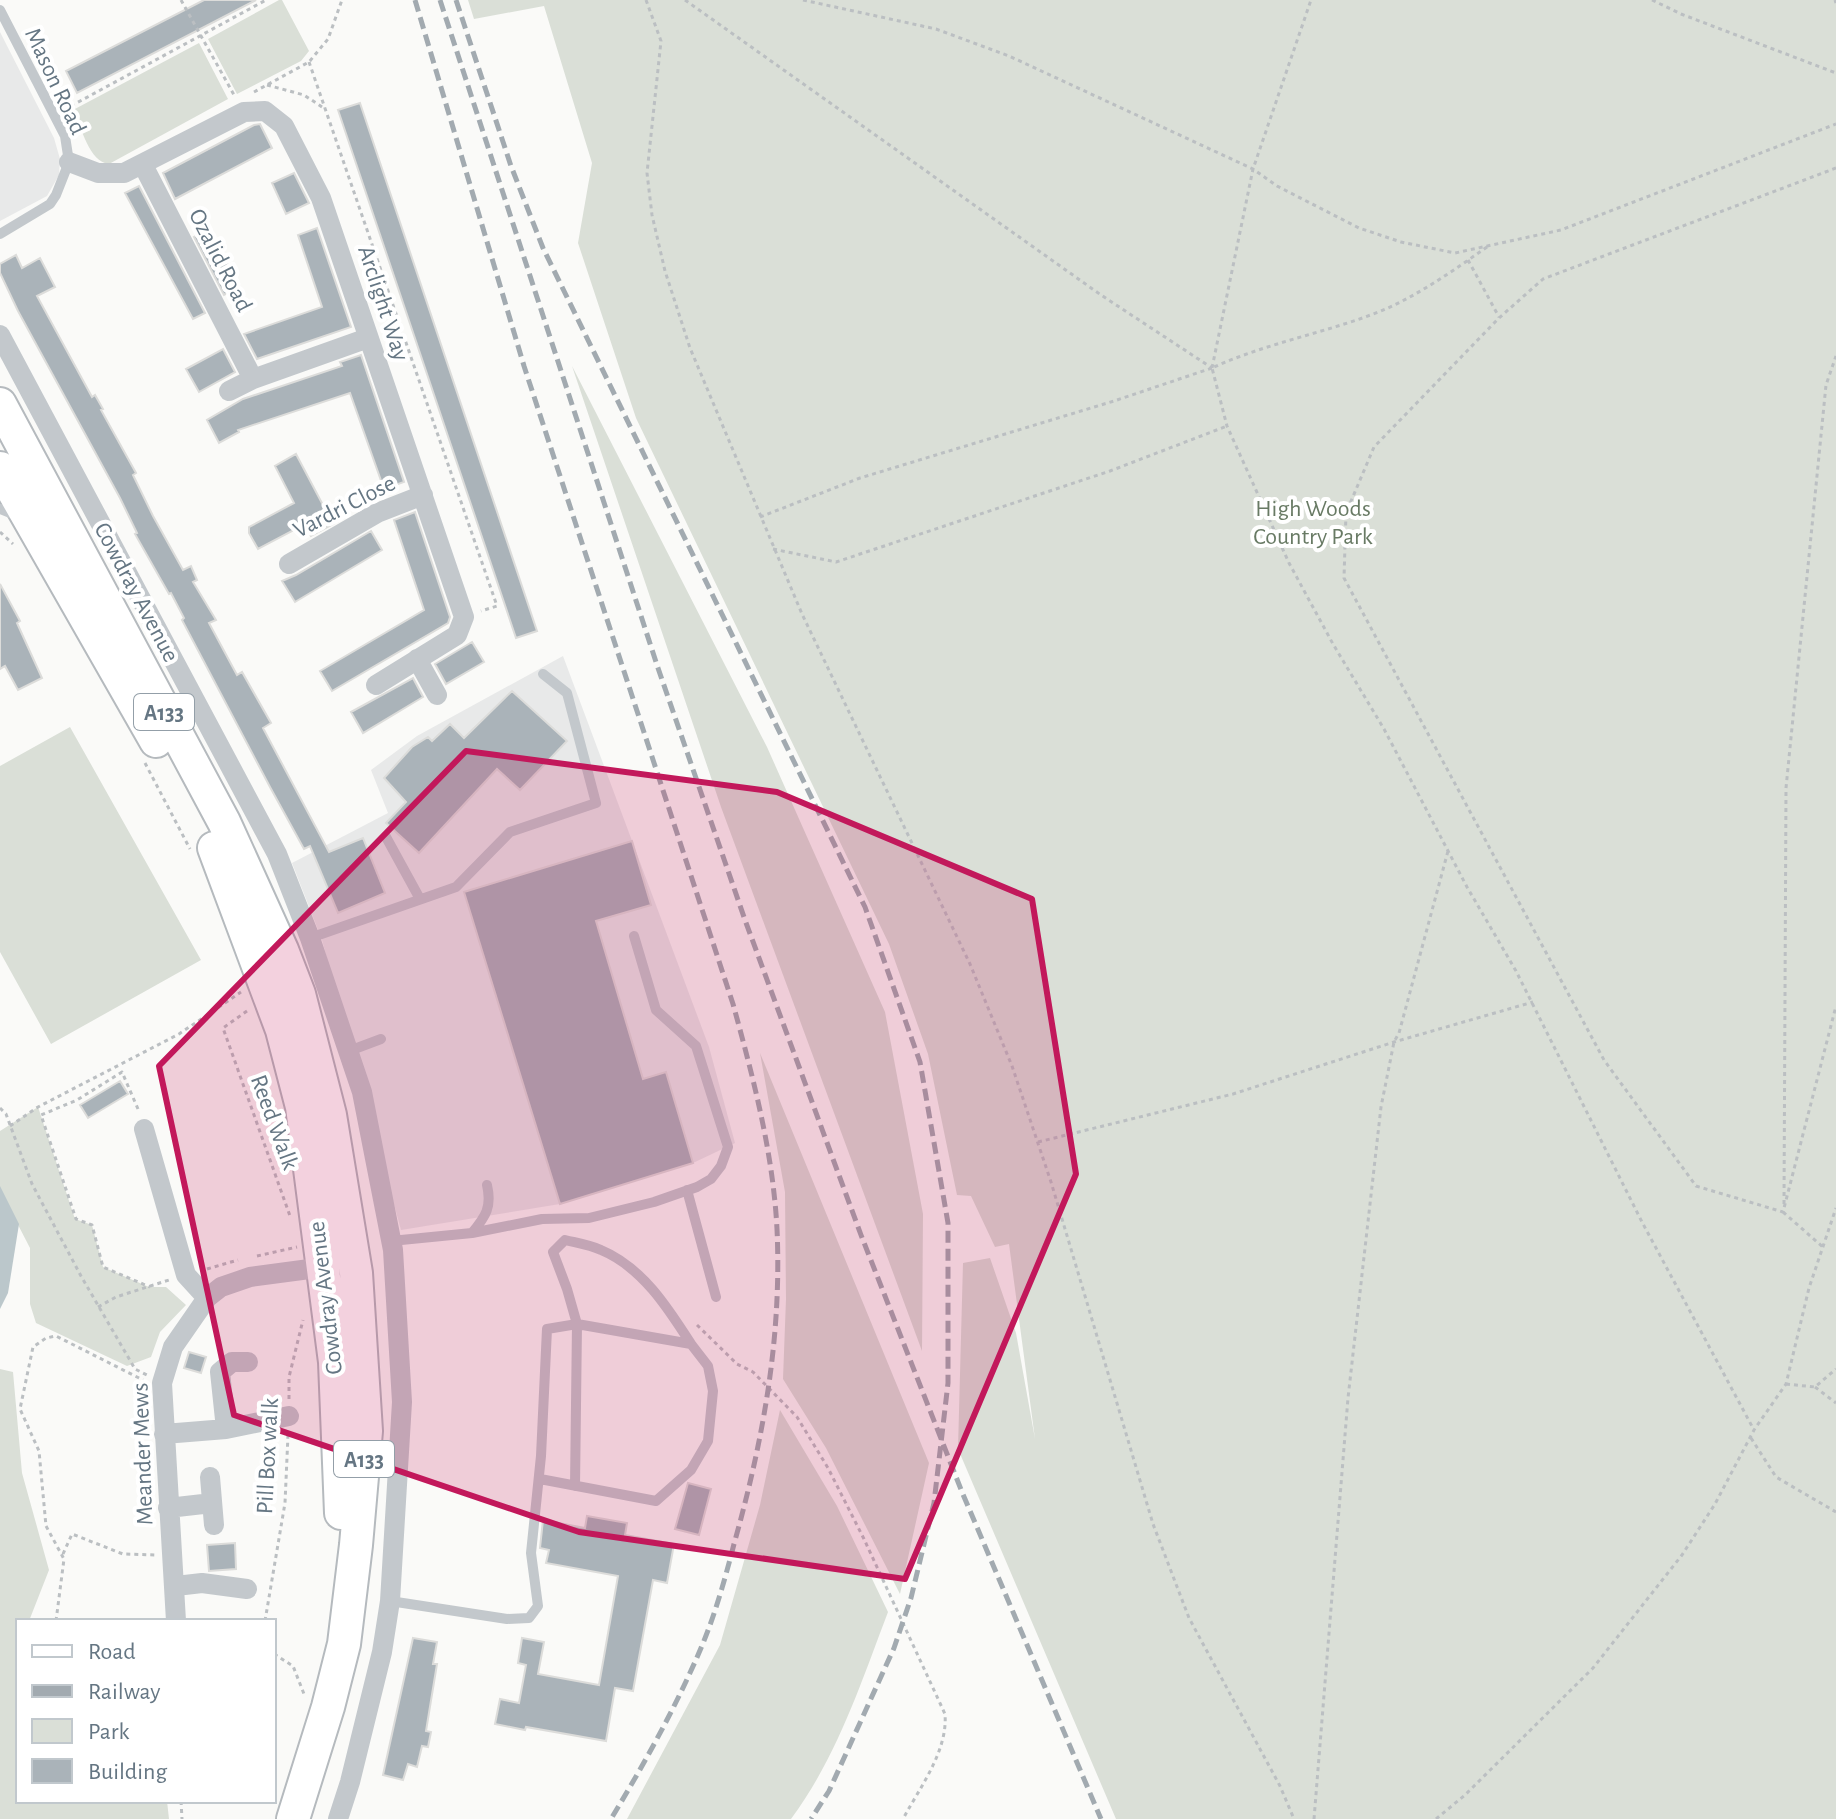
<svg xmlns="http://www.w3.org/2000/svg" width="1836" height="1819" viewBox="0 0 1836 1819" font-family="'Alegreya Sans',sans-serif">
<rect width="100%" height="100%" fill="#fafaf8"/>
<path fill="#e8e9e9" d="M0 32 54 138 60 159 59 175 47 196 0 221Z
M563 656 709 1047 735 1143 693 1163 560 1204 401 1230 322 940 292 863 388 813 371 770 417 736Z"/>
<path fill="#dadfd7" d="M279 0H282L309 51 301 61 237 94 208 39Z
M468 0H1836V1819H1116L958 1449 963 1263 990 1258 1016 1333 1035 1439 1009 1244 995 1247 971 1196 957 1195 928 1054 889 944 636 418 578 243 592 163 544 6 474 19Z
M199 43 228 99 109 164C89 162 82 128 73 110Z
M572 366 767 747 885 1012 923 1214 922 1351 721 807Z
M70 727 201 960 51 1044 0 952V766Z
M760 1053 929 1463 900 1594 826 1448 783 1379 786 1299 785 1192Z
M38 1107 75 1219 92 1225 103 1267 149 1287H166L186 1305 160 1332 151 1357 127 1366 36 1323 30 1304V1248L0 1190V1131Z
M0 1369 13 1372 22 1473 49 1570 29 1621H18V1801H167L169 1819H0Z
M780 1410 837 1506 888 1612C861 1683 837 1757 791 1819H627L720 1645 760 1505Z"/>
<path fill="#bbc7cb" d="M0 1186 19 1224 8 1293 0 1309Z"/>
<path fill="#aab3b9" stroke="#dcdcda" stroke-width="2" d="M204 0H256L77 93 66 71Z
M360 103 537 631 516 638 338 110Z
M260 124 272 148 175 199 163 173 254 125Z
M294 173 309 203 286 214 272 183Z
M139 186 205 313 193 319 125 193Z
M317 228 351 327 257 359 244 334 322 307 298 235Z
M210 229 239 287 224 295 194 237Z
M16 255 22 268 40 258 55 287 37 296 92 397 95 395 103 409 101 410 136 473 133 475 153 516 183 570 191 566 197 580 193 582 216 620 209 623 237 675 242 672 271 723 263 728 329 852 363 838 385 893 338 913 310 846 304 849 270 787 182 620 184 618 171 593 169 594 135 534 137 533 120 498 18 311 0 273V264Z
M223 349 235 372 199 392 186 369Z
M361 355 404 482 384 489 350 393 238 430 239 432 219 443 207 420 243 399 342 366 340 362Z
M296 454 333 524 311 536 305 524 258 549 249 533V527L294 503 275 466Z
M415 512 450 617 448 623 332 691 320 671 424 610 394 520Z
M371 531 382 550 295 602 282 581 296 575Z
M0 584 20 621 17 623 42 678 18 690 5 666 0 669Z
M472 642 484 662 446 684 435 664Z
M413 678 423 697 363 733 351 712Z
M512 691 567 741 520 790 497 769 419 853 386 823 406 802 384 778 412 747 428 737 432 741 450 724 464 738Z
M632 841 651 905 596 921 643 1079 666 1072 693 1163 560 1204 464 892Z
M120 1081 128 1094 88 1118 80 1105Z
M189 1352 206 1357 201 1373 184 1368Z
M688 1483 711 1489 699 1535 675 1529Z
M587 1516 627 1523 625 1535 674 1544 667 1583 653 1580 633 1691 615 1688 606 1741 526 1727 525 1730 495 1724 500 1699 519 1703 526 1665 518 1663 522 1638 544 1642 538 1674 599 1685 618 1576 546 1563 549 1550 540 1548 543 1520 585 1528Z
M235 1543 236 1569 209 1571 207 1545Z
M413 1638 437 1642 433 1664H437L426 1731 431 1732 428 1747 422 1746 417 1767 408 1764 403 1780 383 1775Z"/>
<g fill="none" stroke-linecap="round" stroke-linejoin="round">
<g stroke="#b5babe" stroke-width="36">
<path id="primary" d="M0 404 224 822 282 950 299 994 330 1115 356 1273 366 1431 356 1545 344 1644 328 1707 293 1819
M0 468 156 741
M214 848 282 1030 302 1107 335 1362 341 1513"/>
</g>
<path stroke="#bbbfc2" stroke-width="3" stroke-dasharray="4 4" stroke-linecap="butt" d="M181 0 234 95
M646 0 661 41 647 173 652 215 665 271 690 348 802 614 970 964 1012 1066 1051 1182 1153 1524 1189 1618 1280 1786 1294 1819
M685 0 1101 295 1212 368
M803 0 936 29 1009 56 1253 169 1277 186 1359 228 1401 242 1455 253 1561 230 1836 124
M1652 0 1681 14 1836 73
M1835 0 1836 3
M309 62 497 606 481 611
M267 85 304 95 322 107
M254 92 309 62 328 39 342 0
M71 106 266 0
M1836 168 1543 279 1499 318 1374 447 1346 513 1344 578 1604 1060 1696 1186 1783 1212 1836 1006
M1487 247C1454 270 1419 295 1381 311 1326 333 1266 343 1212 368L1227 426 1289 563 1333 644 1384 729 1467 887 1516 971 1642 1222 1754 1430
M1468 260 1499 317
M1212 368 1253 169 1311 0
M760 517 860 478 1114 401 1212 368
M0 532 13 544
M773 549 836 562 1110 471 1227 426
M145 763 190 849
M247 1011 223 1028 290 1216
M0 1108 6 1114 32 1184 81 1276 135 1369 147 1375
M138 1109 122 1072 77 1100 41 1115 76 1219 92 1225 103 1267 150 1287
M10 1126 38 1107 179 1034 241 992
M1038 1142 1233 1094 1394 1042 1533 1002
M1784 1204 1786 788 1826 385 1836 356
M1783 1212 1824 1248
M257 1256 297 1247
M207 1269 238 1260
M98 1307 116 1297 169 1280
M697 1325 737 1364 753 1372 797 1417 828 1468 864 1539 945 1714C948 1751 920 1787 903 1819
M1786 1384 1815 1387 1836 1369
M1815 1387 1836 1403
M289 1399V1377L303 1320
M1751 1438 1776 1477 1836 1512
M63 1554 72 1534 123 1554 155 1555
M56 1621 64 1559 46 1526 39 1451 20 1409 33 1347 46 1338 56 1336 143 1380
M265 1621 285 1503 288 1435
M274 1654 293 1666 304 1694
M181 1801 182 1819
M1314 1819 1348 1398 1381 1107 1394 1042 1399 1033 1448 851
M1436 1819 1465 1795 1593 1668 1682 1555 1715 1504 1754 1430 1786 1384 1809 1288 1836 1208"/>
<path stroke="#c3c8cc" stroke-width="10" d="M0 10 65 136 69 162 56 195 50 204 0 234
M0 509 18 516
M386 837 420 899
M310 938 456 887 510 832 596 803 567 693 543 674
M349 1051 381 1039
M687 1190 716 1297
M472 1233C486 1216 492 1207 487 1185
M391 1241 472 1233 542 1219 589 1218 654 1202 697 1187 711 1179 721 1166 728 1147 696 1046 656 1010 634 936
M575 1486 577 1324 567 1289 553 1252 565 1240C577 1243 590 1245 601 1250 642 1267 668 1308 691 1344
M390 1601 507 1619 529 1618 538 1606 531 1553 541 1456 547 1329 577 1324 691 1344 708 1366 713 1391 708 1441 691 1470 656 1501 540 1479"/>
<path stroke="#c3c8cc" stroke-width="20" d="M69 162 98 173H124L244 112 265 111 284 126 321 198 464 617 457 635 376 685
M143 165 253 379 368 338
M0 335 277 854 310 938 362 1092 393 1250 402 1402 390 1601 382 1652 350 1782 338 1819
M229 391 253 379
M289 564 377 513 423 495
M417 659 437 695
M144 1129 186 1275 207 1298
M226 1429 220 1372 232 1362H248
M164 1434 226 1429 289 1416
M210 1477 214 1525
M168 1508 212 1503
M176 1586 202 1583 247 1589
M176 1621 162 1383 173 1347 207 1298 221 1287 250 1277 332 1266"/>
<use href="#primary" stroke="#fff" stroke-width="32"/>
<path stroke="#a2aab0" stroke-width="5" stroke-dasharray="12 6" stroke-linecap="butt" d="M415 0 524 366 733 1004C753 1077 773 1152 777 1229 782 1337 763 1441 734 1544 725 1579 715 1615 701 1648 676 1707 644 1764 611 1819
M440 0 658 668 745 920 861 1235 962 1492 1101 1819
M456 0 511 166 543 248 865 907 920 1062 948 1223V1383L934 1503 911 1598 894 1648 829 1791 811 1819"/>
</g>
<path fill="#c2185b" fill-opacity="0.2" stroke="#c2185b" stroke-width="6" stroke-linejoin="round" d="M466 751 777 792 1032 899 1076 1174 905 1579 579 1532 234 1415 159 1066Z"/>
<g text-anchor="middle" stroke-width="8" stroke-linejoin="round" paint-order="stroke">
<g fill="#fff" stroke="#939fa8" stroke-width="2">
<rect x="134" y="694" width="60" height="36" rx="6"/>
<rect x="334" y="1441" width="60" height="36" rx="6"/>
</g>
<g font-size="22" font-weight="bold" fill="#657683">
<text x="164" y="720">A133</text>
<text x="364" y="1467">A133</text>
</g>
<g font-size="24" fill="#657683" stroke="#fff">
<text transform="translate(56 81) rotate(65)" y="8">Mason Road</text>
<text transform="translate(221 260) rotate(63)" y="8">Ozalid Road</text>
<text transform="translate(384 303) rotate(72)" y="8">Arclight Way</text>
<text transform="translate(344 506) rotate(-27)" y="8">Vardri Close</text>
<text transform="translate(137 592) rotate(62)" y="8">Cowdray Avenue</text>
<text transform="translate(275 1122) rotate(70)" y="8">Reed Walk</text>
<text transform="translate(325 1298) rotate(-97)" y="8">Cowdray Avenue</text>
<text transform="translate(142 1454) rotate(-92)" y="8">Meander Mews</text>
<text transform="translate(267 1456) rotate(-87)" y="8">Pill Box walk</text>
</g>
<g font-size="24" fill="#687a64" stroke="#fff">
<text x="1313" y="516">High Woods<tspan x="1313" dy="28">Country Park</tspan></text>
</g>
</g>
<rect x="16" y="1619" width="260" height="184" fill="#ffffff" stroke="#c1c8cd" stroke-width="2"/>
<rect x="32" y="1645" width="40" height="12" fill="#ffffff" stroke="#c1c8cd" stroke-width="2"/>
<text x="88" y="1659" font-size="24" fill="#657683">Road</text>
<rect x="32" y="1685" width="40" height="12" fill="#a2aab0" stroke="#c1c8cd" stroke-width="2"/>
<text x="88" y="1699" font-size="24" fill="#657683">Railway</text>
<rect x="32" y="1719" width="40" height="24" fill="#dadfd7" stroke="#c1c8cd" stroke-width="2"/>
<text x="88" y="1739" font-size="24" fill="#657683">Park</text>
<rect x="32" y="1759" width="40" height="24" fill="#aab3b9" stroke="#c1c8cd" stroke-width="2"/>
<text x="88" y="1779" font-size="24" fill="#657683">Building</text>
</svg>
